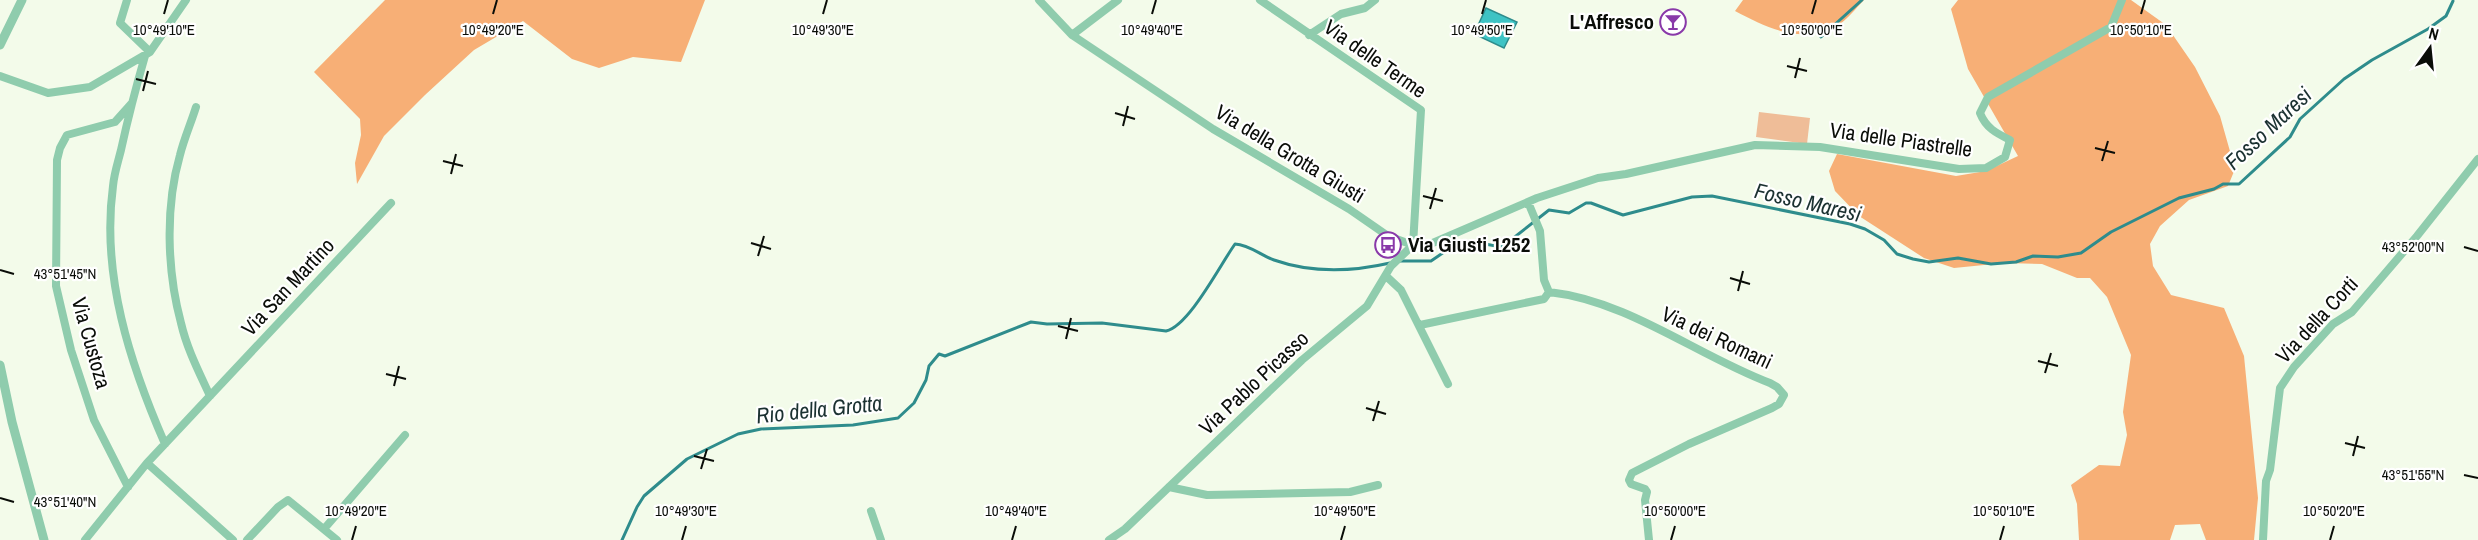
<svg xmlns="http://www.w3.org/2000/svg" width="2478" height="540" viewBox="0 0 2478 540" font-family="'Archivo Narrow',sans-serif">
<rect width="100%" height="100%" fill="#f3fbea"/>
<path fill="#efbd98" d="M1759 112 1810 118 1807 144 1756 137Z"/>
<path fill="#f7af76" d="M385 0H705L681 62 633 57 599 68 572 59 523 21 474 50 425 95 384 136 357 184 355 163 361 135 360 119 314 72Z
M1743 0H1864C1856 8 1847 20 1837 26 1800 45 1768 28 1735 11Z
M1958 0H2131L2166 25 2195 67 2220 116 2235 169 2228 186 2189 200 2160 226 2150 244 2153 266 2171 295 2224 308 2244 356 2258 498 2254 540H2206L2200 524 2175 525 2170 540H2079L2077 504 2071 485 2099 465 2120 466 2127 435 2123 412 2131 355 2107 297 2090 278H2077L2042 264 2004 263 1954 268 1924 258 1859 216 1835 191 1829 171 1837 154 1956 176 1986 171 2018 156 1968 69 1951 9Z"/>
<path fill="#3ec3c4" stroke="#2e8c8c" stroke-width="1.5" d="M1486 8 1517 22 1504 48 1474 34Z"/>
<g fill="none" stroke-linecap="round" stroke-linejoin="round">
<path stroke="#2e8c8c" stroke-width="3" d="M1821 37 1862 0
M1399 261H1431L1450 248 1479 243 1502 247 1549 210 1569 213 1586 203H1591L1623 215 1692 197 1712 196 1850 224 1865 229 1884 240 1897 254 1913 259 1929 262 1958 258 1991 264 2016 262 2033 256 2058 257 2081 253 2111 232 2179 198 2214 189 2223 184H2239L2290 137 2300 119 2344 79 2372 60 2428 29 2446 16 2453 1
M622 540 637 507 644 496 687 459 738 434 761 429 853 425 898 418 914 403 926 380 929 366 939 354 945 356 1031 322 1047 324 1102 323 1166 331C1189 326 1220 265 1235 244 1250 245 1260 255 1274 260 1311 273 1351 272 1390 263"/>
<path stroke="#8fccad" stroke-width="8" d="M127 0 120 23 150 52
M1039 0 1072 35 1213 129 1349 209 1388 236 1413 245H1428L1537 198 1598 178 1626 174 1755 145 1820 147 1959 169 1986 168 2005 157 2010 140C1996 133 1986 128 1980 113L1988 97 2111 27 2122 0
M1260 0 1421 110 1413 245
M1072 35 1118 0
M1309 35 1341 14 1365 8 1375 0
M145 56C136 87 128 118 121 150 118 162 114 174 113 186 101 275 130 364 165 444
M0 76 48 93 90 87 150 52 186 0
M196 107C191 123 184 139 180 155 165 207 167 271 181 323 187 349 199 372 210 396
M1528 202 1540 231 1544 280 1549 292
M1386 276 1401 290 1448 384
M1549 292C1629 301 1696 355 1770 383L1777 387 1784 395 1779 404 1772 408 1689 444 1632 473 1629 480 1631 484 1645 489 1647 492 1645 500 1649 540
M1420 325 1544 299 1549 292
M147 463 233 540
M128 487 94 420 71 350 56 286 57 160 60 148 67 135 115 122 132 103
M1169 487 1207 495 1350 492 1378 485
M871 511 881 540
M324 529 405 435
M85 540 147 463 391 203
M247 540 278 507 288 500 337 540
M1109 540 1125 529 1302 360 1367 306 1391 266 1413 245
M2263 540 2266 481 2270 470 2280 388 2294 367 2333 324 2352 312 2417 236 2478 159"/>
<path stroke="#8fccad" stroke-width="9" d="M0 45 22 0
M0 365 12 422 44 540"/>
</g>
<path fill="none" stroke="#0a0d08" stroke-width="2" d="M164 14 168 0M493 14 497 0M823 14 827 0M1152 14 1156 0M1482 14 1486 0M1812 14 1816 0M2141 14 2145 0M1787 66 1807 71M1795 78 1800 58M136 79 156 84M143 91 148 71M1115 113 1135 119M1123 126 1128 106M2095 148 2115 153M443 161 463 166M2102 161 2108 141M451 174 456 154M1423 196 1443 201M1430 209 1436 188M751 243 771 249M2464 247 2478 251M758 256 764 236M0 270 14 274M1730 278 1750 284M1738 291 1743 271M1058 326 1078 331M1066 339 1071 318M2038 361 2058 366M2045 373 2051 353M386 374 406 379M394 386 399 366M1366 408 1386 414M1373 421 1379 401M2345 443 2365 448M694 456 714 461M2353 456 2358 436M701 469 707 449M2464 475 2478 478M0 498 14 502M352 540 356 526M682 540 686 526M1012 540 1016 526M1341 540 1345 526M1671 540 1675 526M2000 540 2004 526M2330 540 2334 526"/>
<defs>
<g id="bar-ring" transform="scale(1.35)"><circle r="9.5" fill="#fff" stroke="#8939a9" stroke-width="1.5"/><path d="M-6-5H6L.8 .8V4.5H3.5V6h-7V4.5H-.8V.8Z" fill="#8939a9"/></g>
<g id="bus-ring" transform="scale(1.35)"><circle r="9.5" fill="#fff" stroke="#8939a9" stroke-width="1.5"/><path d="M-5-6H5V4H4V6H2V4H-2V6H-4V4H-5ZM-3.5-4V0h7V-4ZM-3.5 1.2v1.5H-2V1.2ZM2 1.2v1.5H3.5V1.2Z" fill="#8939a9"/></g>
</defs>
<g fill-rule="evenodd">
<use href="#bar-ring" x="1673" y="22"/>
<use href="#bus-ring" x="1388" y="245"/>
</g>
<g text-anchor="middle" stroke-width="4.5" stroke-linejoin="round" paint-order="stroke">
<g font-size="21" font-weight="bold" fill="#0a0d08" stroke="#fff" text-anchor="end">
<text x="1654" y="29">L'Affresco</text>
<text x="1408" y="252" text-anchor="start">Via Giusti 1252</text>
</g>
<g font-size="21" fill="#0a0d08" stroke="#fff">
<text transform="translate(1375 59) rotate(35)" y="7">Via delle Terme</text>
<text transform="translate(1901 140) rotate(8)" y="7">Via delle Piastrelle</text>
<text transform="translate(1290 154) rotate(31)" y="7">Via della Grotta Giusti</text>
<text transform="translate(288 287) rotate(-47)" y="7">Via San Martino</text>
<text transform="translate(2317 320) rotate(-47)" y="7">Via della Corti</text>
<text transform="translate(1717 338) rotate(25)" y="7">Via dei Romani</text>
<text transform="translate(91 343) rotate(74)" y="7">Via Custoza</text>
<text transform="translate(1254 383) rotate(-43)" y="7">Via Pablo Picasso</text>
</g>
<g font-size="22" font-style="italic" fill="#1b3131" stroke="#fff">
<text transform="translate(2268 128) rotate(-43)" y="8">Fosso Maresi</text>
<text transform="translate(1808 202) rotate(13)" y="8">Fosso Maresi</text>
<text transform="translate(819 409) rotate(-6)" y="8">Rio della Grotta</text>
</g>
</g>
<g font-size="15" text-anchor="middle" fill="#0a0d08" stroke="#fff" stroke-width="4.5" stroke-linejoin="round" paint-order="stroke">
<text x="164" y="35">10°49'10"E</text>
<text x="493" y="35">10°49'20"E</text>
<text x="823" y="35">10°49'30"E</text>
<text x="1482" y="35">10°49'50"E</text>
<text x="1812" y="35">10°50'00"E</text>
<text x="2141" y="35">10°50'10"E</text>
<text x="1152" y="35">10°49'40"E</text>
<text x="2413" y="252">43°52'00"N</text>
<text x="65" y="279">43°51'45"N</text>
<text x="2413" y="480">43°51'55"N</text>
<text x="65" y="507">43°51'40"N</text>
<text x="356" y="516">10°49'20"E</text>
<text x="686" y="516">10°49'30"E</text>
<text x="1016" y="516">10°49'40"E</text>
<text x="1345" y="516">10°49'50"E</text>
<text x="1675" y="516">10°50'00"E</text>
<text x="2004" y="516">10°50'10"E</text>
<text x="2334" y="516">10°50'20"E</text>
</g>
<g transform="translate(2430 48) rotate(15)" stroke="#ffffff" stroke-width="4.5" paint-order="stroke">
<path d="M0-4.5L10 22L0 15L-10 22Z" fill="#0a0d08"/>
<text y="-9" font-size="16" font-weight="bold" text-anchor="middle" fill="#0a0d08">N</text>
</g>
</svg>
